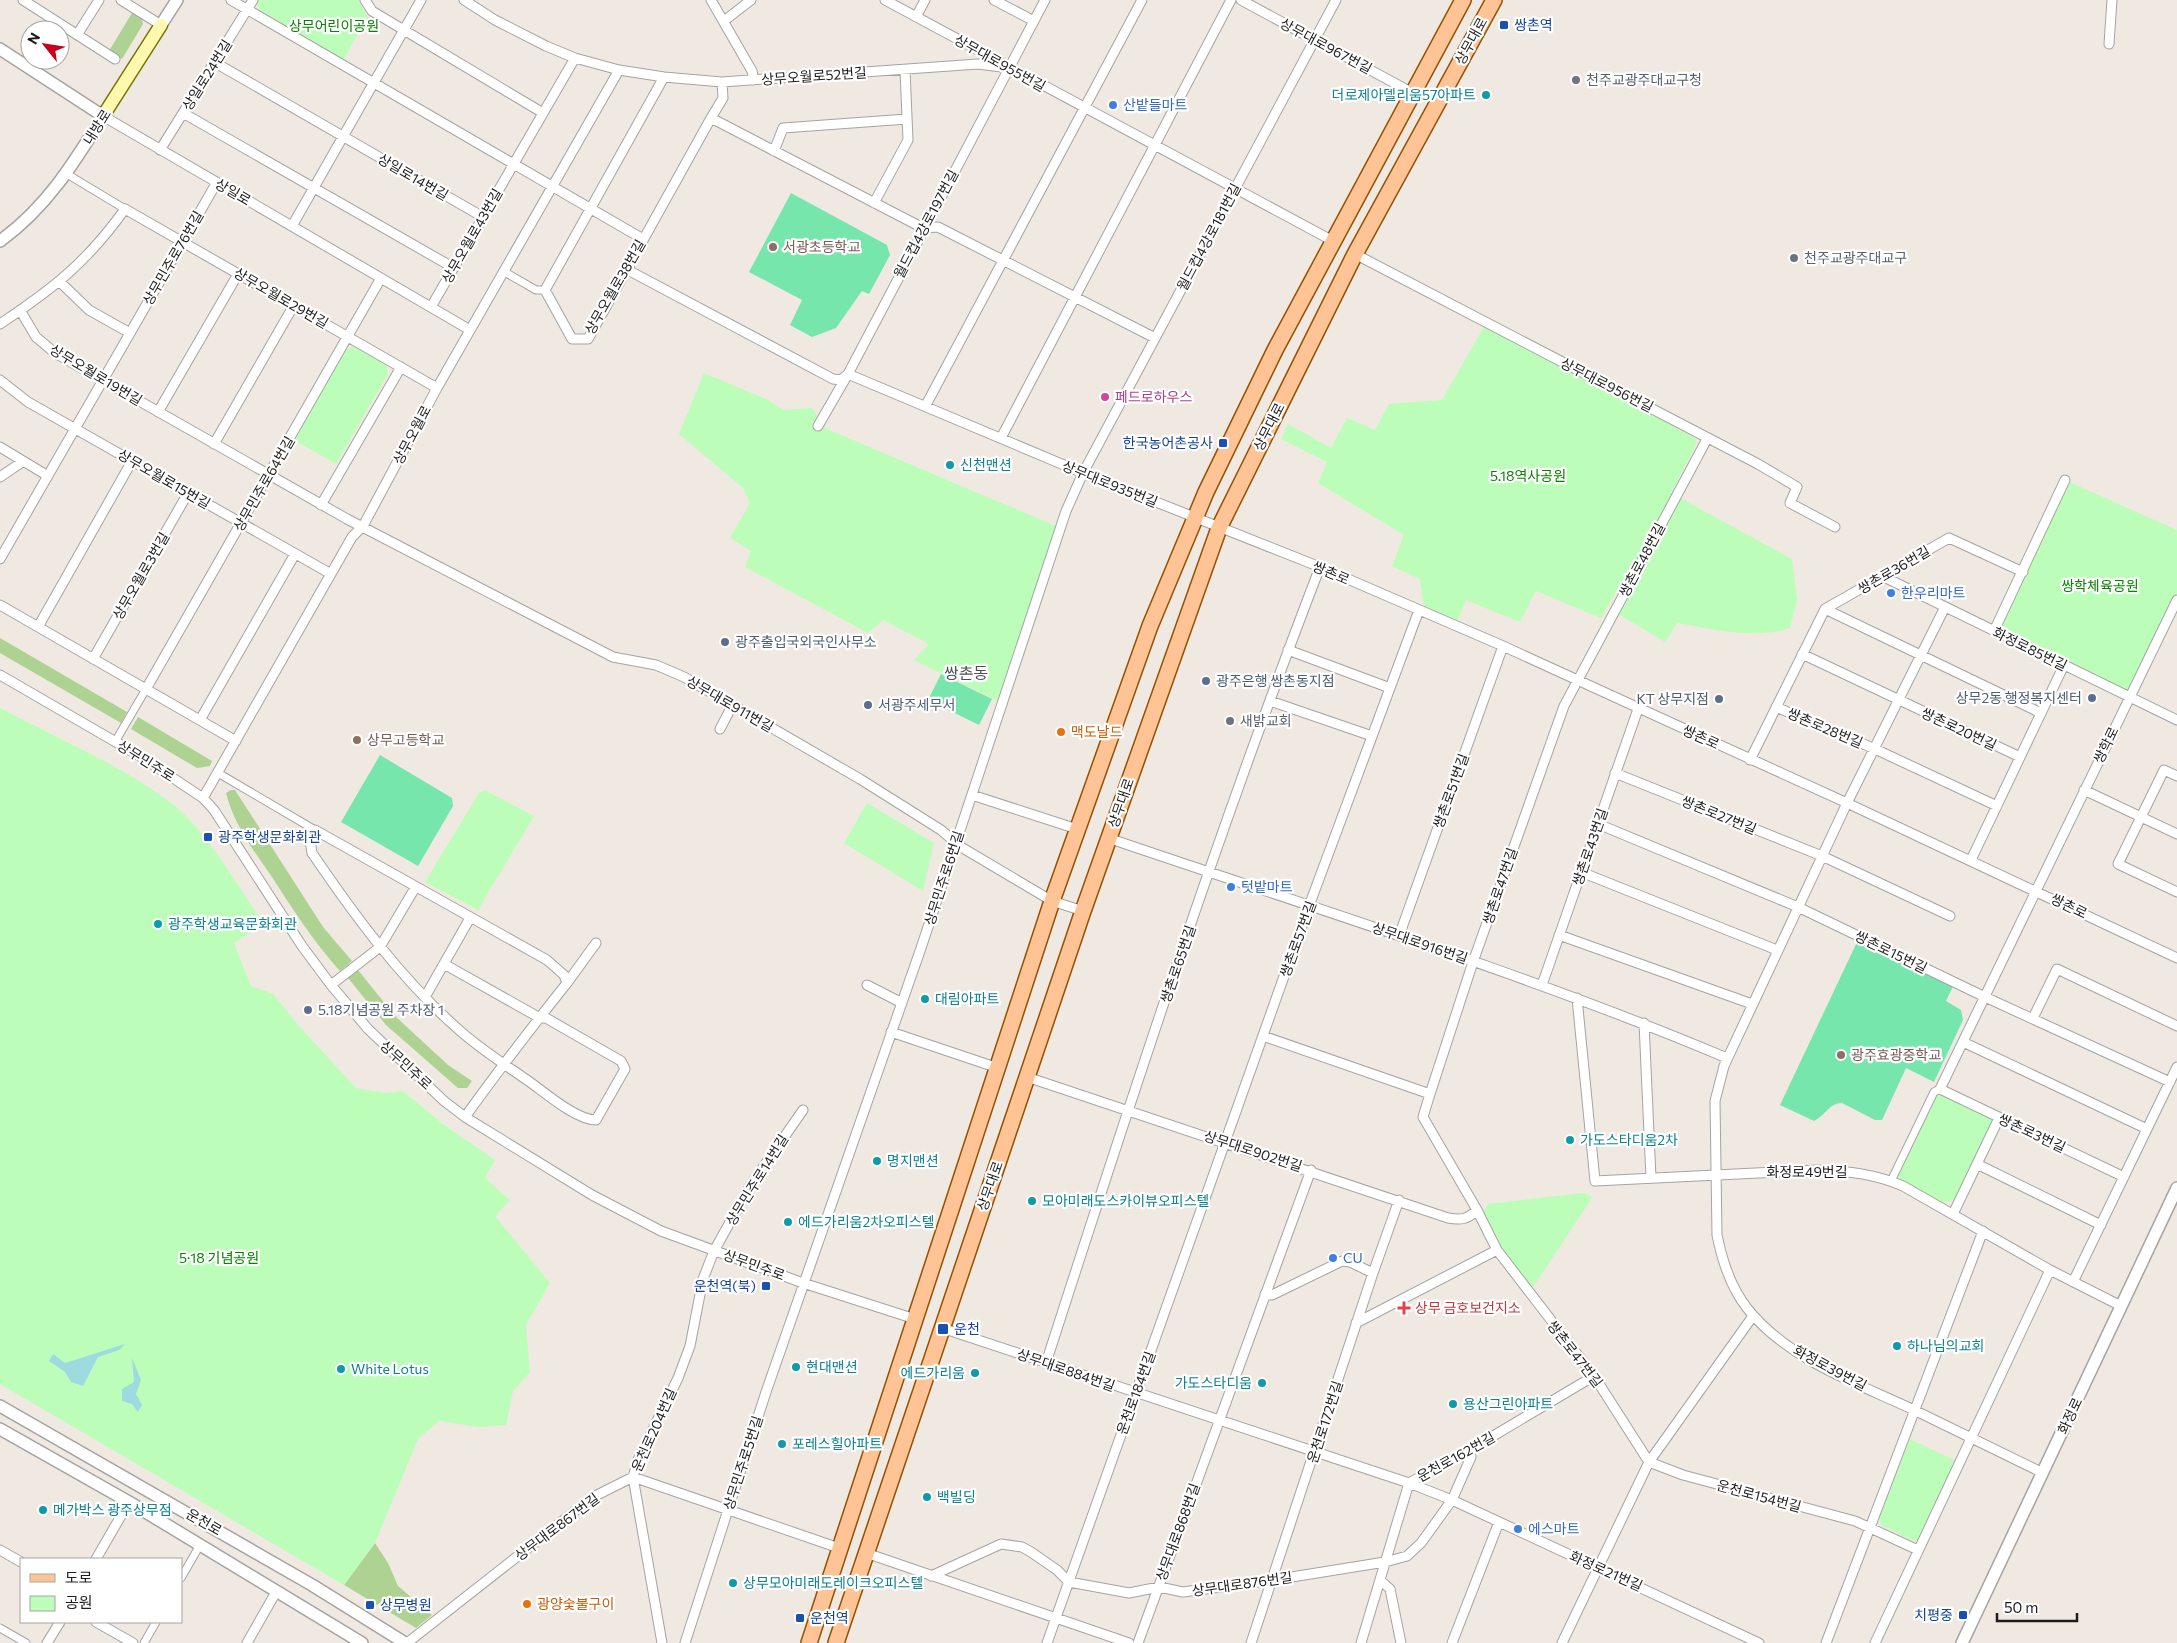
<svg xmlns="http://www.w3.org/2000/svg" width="2177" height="1643" viewBox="0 0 2177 1643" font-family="Commissioner,'Noto Sans KR',sans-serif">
<rect width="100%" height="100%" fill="#efe9e1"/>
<path fill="#add292" d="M132 13 142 18 143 24 122 59 109 51Z
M0 638 127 712 121 723 0 653Z
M138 717 212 761 210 766 197 768 131 729Z
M231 790H235L323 927 352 961 340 971C314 942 293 910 272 877 254 851 234 825 226 793Z
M358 970 395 1016 448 1065 472 1081 467 1088H458L386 1025 348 978Z
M375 1543 388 1563 398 1586 432 1615 416 1628 344 1585Z"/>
<path fill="#bcfeb9" d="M259 0H358L368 17 343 60 260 10 257 3Z
M1485 325 1695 438 1697 442 1695 447 1671 493 1792 559 1797 600 1790 628C1754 640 1713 629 1677 623L1665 642 1618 614 1634 584 1623 579 1601 618 1536 591 1520 622 1466 600 1457 621 1424 606 1420 579 1392 566 1404 535 1318 483 1327 462 1281 439 1288 424 1331 448 1347 418 1375 430 1389 404 1442 400Z
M354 346 386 364 388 374 336 464 294 440 345 350Z
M704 373 768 400 784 410 812 408 827 429 1056 526 998 701 914 660 929 644 883 620 868 633 745 567 751 551 730 538 750 503 743 488 679 434Z
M2065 480 2177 530V600L2129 697 1994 631Z
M0 708C57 738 123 766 174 805 207 832 239 888 264 924L234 943 251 986 273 994 299 1026 356 1088 385 1093 403 1091 443 1124 495 1160 485 1178 510 1200 495 1216 550 1283 526 1325 530 1372 513 1391 506 1425 479 1427 439 1421 418 1439 375 1543 344 1585 0 1384Z
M485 790 534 816 478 910 425 882 479 793Z
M867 803 934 843 923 891 844 843Z
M1937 1093 1991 1119 1993 1125 1956 1200 1943 1202 1896 1177Z
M1583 1193 1592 1196 1590 1201 1533 1287 1503 1252 1483 1212 1488 1204Z
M1910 1439 1956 1461 1919 1539 1914 1541 1881 1525 1879 1518Z"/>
<path fill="#77e6ad" d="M791 193 887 245 890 255 869 294 862 291 836 328 812 337 790 325 802 300 749 272Z
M941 674 992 699 979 725 928 700Z
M380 755 452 798 453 806 418 866 341 822Z
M1858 940 1953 986 1946 1001 1961 1010 1963 1020 1934 1082 1906 1068 1882 1120H1875L1842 1103C1829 1103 1826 1115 1814 1121L1780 1105Z"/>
<path fill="#9ddbe1" d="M125 1344 119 1350 98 1357 83 1386 71 1382 65 1372 49 1361 53 1354 65 1363Z
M132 1358 141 1380 136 1394 142 1405 138 1412 132 1404 122 1401V1389L134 1382Z"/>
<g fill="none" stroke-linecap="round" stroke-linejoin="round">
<g stroke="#a4a4a4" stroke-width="9">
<path id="pedestrian" d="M67 174 125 209
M503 271 536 290H545
M115 742 146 689
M218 773 315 830
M1891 1181 1934 1092 1940 1089
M181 1578 200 1545
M0 1628 26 1643
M144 1643 156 1622"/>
</g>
<g stroke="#a4a4a4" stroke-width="11">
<path id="minor" d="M23 0 115 59
M121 0 161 25
M231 0 643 239
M365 0 372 11 543 113
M464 0 495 20 546 46 575 58 619 70 664 77 722 82 978 64 1009 68
M711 0 752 71 754 80
M885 0 1333 241
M994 0 1034 21
M1241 0 1411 92
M916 17 925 0
M724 21 751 0
M77 35 99 0
M2109 44 2112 0
M214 62 483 217
M664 77 545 290 572 339H588L711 118 923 228 938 227 1155 338
M183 113 454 268
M103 116 470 330
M711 118 723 98 722 82
M160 150 253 0
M774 151 783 128 907 119
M874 203 908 140 905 70
M292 226 421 0
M1355 254 1758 464 1797 487 1790 503 1835 527
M626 269 833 379 841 380 848 374 1083 473 1320 567 1503 646 1847 803 2177 958
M60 282 89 310 130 333
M431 307 575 58
M20 310 36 337 55 353 347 519 613 657 656 665 684 677 860 779 941 830 961 847 1052 901 1083 911
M0 324C54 288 87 262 125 209L437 388
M0 380 28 402 331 574
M926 405 1142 0
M158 412 238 274
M818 426 848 374 1045 0
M1001 438 1231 0
M214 444 294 305
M0 447 48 476
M0 477 22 462
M321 505 401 367
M0 559 217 182
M1884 577 2177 720
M0 605 236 741
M1945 607 1847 803 1724 1066 1715 1101 1717 1235C1722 1260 1732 1289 1747 1308 1788 1360 1857 1383 1914 1410 1957 1431 2000 1452 2043 1473
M1825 609 2041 713
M38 627 132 461
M1994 631 2065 480
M1288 650 1390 688
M1802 654 2020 757
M93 659 188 493
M0 675 140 756 203 798 214 810 302 946 331 985 368 1029 444 1101 465 1117 592 1195 661 1231 803 1283 915 1319
M146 689 381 278
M1270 701 1372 736
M1776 707 1875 749 1997 806
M200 720 295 554
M720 729 732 706
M1750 760 1825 609 1949 538 2023 572
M1615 773 1822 856 1950 916
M2177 776 2164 770 2118 864 2177 892
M2084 790 2177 834
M972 795 1077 829
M203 798 352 537 363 526 437 388 619 70
M1598 824 1798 907 1985 997 2170 1082
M1108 838C1316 909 1525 973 1727 1058
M1971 860 2064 665
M1581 872 1777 950
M1559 935 1752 1004
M1399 936 1503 646
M444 964 540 1018H546L621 1061 625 1069 596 1120C578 1120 550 1097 534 1085 509 1067 481 1050 458 1029 401 979 355 916 312 853L310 841 315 830 547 960 564 975 567 983C532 1027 498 1071 465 1117
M567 983 596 943
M331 985 380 947 415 888
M867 985 902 1003
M1542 985 1638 709
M425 997 470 918
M1577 998 1595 1181 1818 1170C1848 1171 1875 1174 1903 1186L2050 1270 2121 1306
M2033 1018 2057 969 2177 1026
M1644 1023 1651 1178
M891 1032 998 1068
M1263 1036 1430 1094 1473 962 1564 706 1707 439
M1963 1042 2147 1129
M1027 1077 1448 1218C1460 1220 1467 1220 1477 1210
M1430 1094 1423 1117 1477 1210 1497 1250 1594 1376 1649 1462 1683 1475 1855 1521 1918 1550
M1977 1164 2101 1225
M2124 1177 1940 1089 2177 600
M1953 1214 1999 1118
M2073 1282 2177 1067
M1265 1294 1272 1295 1342 1261 1350 1262 1373 1273
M1356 1323 1497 1250
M942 1328 1409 1483 1452 1500 1759 1643
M1046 1363C1132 1096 1219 829 1320 567
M0 1550 21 1562
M866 1553 1129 1643
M96 1559 129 1502
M931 1576 1001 1544 1022 1547 1031 1552 1057 1570 1069 1582 1129 1593 1159 1587 1183 1592 1273 1580 1385 1562 1407 1556 1421 1543 1452 1500 1471 1457 1470 1450
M1380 1580 1390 1589 1401 1643
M96 1622 133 1643
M47 1643 60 1622
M247 1643 276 1592
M407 1643 593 1497 633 1477 839 1548
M662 1643 633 1477 638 1460 678 1378 690 1346 703 1279 714 1251 750 1186 803 1110
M685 1643 766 1392 921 948 1066 511 1083 473 1336 0
M1047 1643 1309 906 1419 610
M1138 1643 1311 1170
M1251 1643 1373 1273 1399 1200
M1361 1643 1409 1483 1483 1442 1594 1376
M1452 1643 1499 1522
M1562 1643 1649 1462 1753 1316
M1826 1643 1983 1231
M1875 1643 2050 1270"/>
</g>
<g stroke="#a4a4a4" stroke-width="14">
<path id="tertiary" d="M161 25 177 0
M0 49 103 116C74 163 46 208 0 241
M0 1406 312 1585 405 1643
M0 1429 129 1502 362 1643
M1962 1643 2177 1188"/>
</g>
<g stroke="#777400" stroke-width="15">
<path id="secondary" d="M103 116 161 25"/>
</g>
<g stroke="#955000" stroke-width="18">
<path id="primary" d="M809 1643 1052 901 1150 626 1206 492 1275 350 1463 0
M836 1643 1083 911 1219 528 1355 254 1494 0"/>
</g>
<use href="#pedestrian" stroke="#fff" stroke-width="7"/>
<use href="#minor" stroke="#fff" stroke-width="9"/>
<use href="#tertiary" stroke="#fff" stroke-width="11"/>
<use href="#secondary" stroke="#fff9af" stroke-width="12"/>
<use href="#primary" stroke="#ffc496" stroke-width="15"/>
</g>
<g fill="#1a4fb4" stroke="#fff" stroke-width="2">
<rect x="1499" y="20" width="10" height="10" rx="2.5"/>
<rect x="1218" y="438" width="10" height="10" rx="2.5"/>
<rect x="203" y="832" width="10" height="10" rx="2.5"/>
<rect x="761" y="1281" width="10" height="10" rx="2.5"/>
<rect x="937" y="1323" width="12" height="12" rx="2.5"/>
<rect x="365" y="1600" width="10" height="10" rx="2.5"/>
<rect x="1958" y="1610" width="10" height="10" rx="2.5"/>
<rect x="795" y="1613" width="10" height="10" rx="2.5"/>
</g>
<g fill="#6b7280" stroke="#fff" stroke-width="2">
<circle cx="1576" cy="80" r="5"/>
<circle cx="1794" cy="258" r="5"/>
<circle cx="1230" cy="721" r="5"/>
</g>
<g fill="#0f9aa8" stroke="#fff" stroke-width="2">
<circle cx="1486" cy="95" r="5"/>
<circle cx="950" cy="465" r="5"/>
<circle cx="158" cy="924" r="5"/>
<circle cx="925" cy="999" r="5"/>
<circle cx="1570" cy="1140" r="5"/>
<circle cx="877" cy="1161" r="5"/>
<circle cx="1032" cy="1201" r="5"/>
<circle cx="788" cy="1222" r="5"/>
<circle cx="1897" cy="1346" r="5"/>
<circle cx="796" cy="1367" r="5"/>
<circle cx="341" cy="1369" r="5"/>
<circle cx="975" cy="1373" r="5"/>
<circle cx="1262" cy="1383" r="5"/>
<circle cx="1453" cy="1404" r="5"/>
<circle cx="782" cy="1444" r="5"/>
<circle cx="927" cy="1497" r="5"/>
<circle cx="43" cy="1510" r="5"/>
<circle cx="733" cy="1583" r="5"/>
</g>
<g fill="#3f7fe0" stroke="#fff" stroke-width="2">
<circle cx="1113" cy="105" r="5"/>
<circle cx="1891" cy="593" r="5"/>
<circle cx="1231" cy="887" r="5"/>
<circle cx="1333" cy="1258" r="5"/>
<circle cx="1518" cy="1529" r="5"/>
</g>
<g fill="#8d6e63" stroke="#fff" stroke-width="2">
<circle cx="773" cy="247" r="5"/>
<circle cx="357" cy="740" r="5"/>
<circle cx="1841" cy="1055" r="5"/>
</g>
<circle fill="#d1479c" stroke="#fff" stroke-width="2" cx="1105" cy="397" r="5"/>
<g fill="#5c6f8a" stroke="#fff" stroke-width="2">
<circle cx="725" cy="642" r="5"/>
<circle cx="1206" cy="681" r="5"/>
<circle cx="2092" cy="698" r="5"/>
<circle cx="1719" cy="699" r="5"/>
<circle cx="868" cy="705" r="5"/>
<circle cx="308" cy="1010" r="5"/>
</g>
<g fill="#e8710a" stroke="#fff" stroke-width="2">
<circle cx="1061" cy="732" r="5"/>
<circle cx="527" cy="1604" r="5"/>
</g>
<path fill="#e0444e" stroke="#fff" stroke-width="2" d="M1401.5 1300.5h5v5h5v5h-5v5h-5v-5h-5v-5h5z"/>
<g text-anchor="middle" stroke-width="4.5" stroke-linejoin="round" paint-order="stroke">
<g font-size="14" fill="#164399" stroke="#fff" text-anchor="start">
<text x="1514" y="30">쌍촌역</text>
<text x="1213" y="448" text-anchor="end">한국농어촌공사</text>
<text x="218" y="842">광주학생문화회관</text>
<text x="756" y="1291" text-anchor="end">운천역(북)</text>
<text x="954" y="1334">운천</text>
<text x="380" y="1610">상무병원</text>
<text x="1953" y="1620" text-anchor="end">치평중</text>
<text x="810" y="1623">운천역</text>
</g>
<g font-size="14" fill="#088402" stroke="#fff">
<text x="334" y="31">상무어린이공원</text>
<text x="1528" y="481">5.18역사공원</text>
<text x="2100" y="591">쌍학체육공원</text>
<text x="219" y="1263">5·18 기념공원</text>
</g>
<g font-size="14" fill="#1d1d1d" stroke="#fff">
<text transform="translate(1471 41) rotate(-61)" y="5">상무대로</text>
<text transform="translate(1326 46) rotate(28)" y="5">상무대로967번길</text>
<text transform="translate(1000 63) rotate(29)" y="5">상무대로955번길</text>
<text transform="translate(207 75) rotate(-58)" y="5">상일로24번길</text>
<text transform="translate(814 76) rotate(-4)" y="5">상무오월로52번길</text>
<text transform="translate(97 127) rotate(-58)" y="5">내방로</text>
<text transform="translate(413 177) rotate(30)" y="5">상일로14번길</text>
<text transform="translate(233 192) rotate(30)" y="5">상일로</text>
<text transform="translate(926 224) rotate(-62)" y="5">월드컵4강로197번길</text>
<text transform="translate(472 236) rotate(-60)" y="5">상무오월로43번길</text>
<text transform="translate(1209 237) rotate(-62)" y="5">월드컵4강로181번길</text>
<text transform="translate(173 258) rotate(-60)" y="5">상무민주로76번길</text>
<text transform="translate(615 287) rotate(-60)" y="5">상무오월로38번길</text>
<text transform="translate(281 298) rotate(30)" y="5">상무오월로29번길</text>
<text transform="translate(96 375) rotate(31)" y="5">상무오월로19번길</text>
<text transform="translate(1607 385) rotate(27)" y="5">상무대로956번길</text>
<text transform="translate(1269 427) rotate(-63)" y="5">상무대로</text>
<text transform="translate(412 435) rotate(-62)" y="5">상무오월로</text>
<text transform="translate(164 479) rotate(30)" y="5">상무오월로15번길</text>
<text transform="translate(264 484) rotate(-60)" y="5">상무민주로64번길</text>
<text transform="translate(1110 484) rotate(22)" y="5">상무대로935번길</text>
<text transform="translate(1642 560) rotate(-62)" y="5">쌍촌로48번길</text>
<text transform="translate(1894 570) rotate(-30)" y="5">쌍촌로36번길</text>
<text transform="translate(1331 573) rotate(23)" y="5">쌍촌로</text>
<text transform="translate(141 576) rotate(-60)" y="5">상무오월로3번길</text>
<text transform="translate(2030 649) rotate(26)" y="5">화정로85번길</text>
<text transform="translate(730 704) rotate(30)" y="5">상무대로911번길</text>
<text transform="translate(1825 728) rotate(23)" y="5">쌍촌로28번길</text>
<text transform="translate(1959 729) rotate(25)" y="5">쌍촌로20번길</text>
<text transform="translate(1701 737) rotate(24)" y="5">쌍촌로</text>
<text transform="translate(2106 745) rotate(-64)" y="5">쌍학로</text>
<text transform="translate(146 761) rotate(32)" y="5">상무민주로</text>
<text transform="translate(1451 791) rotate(-70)" y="5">쌍촌로51번길</text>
<text transform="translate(1121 803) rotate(-71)" y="5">상무대로</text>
<text transform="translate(1719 815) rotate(22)" y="5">쌍촌로27번길</text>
<text transform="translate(1590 847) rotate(-71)" y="5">쌍촌로43번길</text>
<text transform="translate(944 878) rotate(-72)" y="5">상무민주로6번길</text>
<text transform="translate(1500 886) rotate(-71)" y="5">쌍촌로47번길</text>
<text transform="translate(2069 906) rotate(26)" y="5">쌍촌로</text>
<text transform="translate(1298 939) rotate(-70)" y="5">쌍촌로57번길</text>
<text transform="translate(1420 943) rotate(19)" y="5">상무대로916번길</text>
<text transform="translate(1891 952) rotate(26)" y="5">쌍촌로15번길</text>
<text transform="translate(1178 964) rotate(-71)" y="5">쌍촌로65번길</text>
<text transform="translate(406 1065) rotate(43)" y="5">상무민주로</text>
<text transform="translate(2032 1133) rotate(25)" y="5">쌍촌로3번길</text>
<text transform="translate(1253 1151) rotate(18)" y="5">상무대로902번길</text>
<text x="1807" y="1177">화정로49번길</text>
<text transform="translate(757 1180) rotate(-58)" y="5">상무민주로14번길</text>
<text transform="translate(990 1186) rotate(-71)" y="5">상무대로</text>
<text transform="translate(754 1265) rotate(20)" y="5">상무민주로</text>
<text transform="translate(1575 1354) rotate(52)" y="5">쌍촌로47번길</text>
<text transform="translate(1830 1368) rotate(28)" y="5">화정로39번길</text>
<text transform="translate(1066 1370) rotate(19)" y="5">상무대로884번길</text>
<text transform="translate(1136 1393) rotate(-70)" y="5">운천로184번길</text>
<text transform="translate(2070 1416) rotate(-65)" y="5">화정로</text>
<text transform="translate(1325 1422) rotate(-72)" y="5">운천로172번길</text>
<text transform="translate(654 1430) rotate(-66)" y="5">운천로204번길</text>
<text transform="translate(1456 1457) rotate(-29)" y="5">운천로162번길</text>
<text transform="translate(743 1463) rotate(-72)" y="5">상무민주로5번길</text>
<text transform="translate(1759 1496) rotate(15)" y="5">운천로154번길</text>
<text transform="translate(204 1522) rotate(30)" y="5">운천로</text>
<text transform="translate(557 1527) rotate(-37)" y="5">상무대로867번길</text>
<text transform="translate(1178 1532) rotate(-70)" y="5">상무대로868번길</text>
<text transform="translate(1606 1571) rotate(24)" y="5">화정로21번길</text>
<text transform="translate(1242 1584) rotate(-8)" y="5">상무대로876번길</text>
</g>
<g font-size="14" fill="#5b616d" stroke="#fff" text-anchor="start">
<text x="1586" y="85">천주교광주대교구청</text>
<text x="1804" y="263">천주교광주대교구</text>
<text x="1240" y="726">새밝교회</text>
</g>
<g font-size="14" fill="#0d838f" stroke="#fff" text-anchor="start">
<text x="1476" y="100" text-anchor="end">더로제아델리움57아파트</text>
<text x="960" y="470">신천맨션</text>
<text x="168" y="929">광주학생교육문화회관</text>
<text x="935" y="1004">대림아파트</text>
<text x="1580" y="1145">가도스타디움2차</text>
<text x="887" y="1166">명지맨션</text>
<text x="1042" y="1206">모아미래도스카이뷰오피스텔</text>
<text x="798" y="1227">에드가리움2차오피스텔</text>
<text x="1907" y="1351">하나님의교회</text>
<text x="806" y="1372">현대맨션</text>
<text x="351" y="1374">White Lotus</text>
<text x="965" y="1378" text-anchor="end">에드가리움</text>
<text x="1252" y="1388" text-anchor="end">가도스타디움</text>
<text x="1463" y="1409">용산그린아파트</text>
<text x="792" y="1449">포레스힐아파트</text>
<text x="937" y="1502">백빌딩</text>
<text x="53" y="1515">메가박스 광주상무점</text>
<text x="743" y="1588">상무모아미래도레이크오피스텔</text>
</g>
<g font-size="14" fill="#366cbe" stroke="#fff" text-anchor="start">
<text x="1123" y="110">산밭들마트</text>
<text x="1901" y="598">한우리마트</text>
<text x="1241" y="892">텃밭마트</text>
<text x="1343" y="1263">CU</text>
<text x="1528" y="1534">에스마트</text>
</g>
<g font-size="14" fill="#785e54" stroke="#fff" text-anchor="start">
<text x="783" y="252">서광초등학교</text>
<text x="367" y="745">상무고등학교</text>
<text x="1851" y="1060">광주효광중학교</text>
</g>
<g font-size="14" fill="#b23c85" stroke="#fff" text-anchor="start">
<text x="1115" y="402">페드로하우스</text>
</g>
<g font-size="14" fill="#4e5e75" stroke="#fff" text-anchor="start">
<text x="735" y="647">광주출입국외국인사무소</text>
<text x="1216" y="686">광주은행 쌍촌동지점</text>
<text x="2082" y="703" text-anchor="end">상무2동 행정복지센터</text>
<text x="1709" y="704" text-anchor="end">KT 상무지점</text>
<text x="878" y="710">서광주세무서</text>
<text x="318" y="1015">5.18기념공원 주차장 1</text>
</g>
<g font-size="14" fill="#c56008" stroke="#fff" text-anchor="start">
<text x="1071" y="737">맥도날드</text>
<text x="537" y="1609">광양숯불구이</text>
</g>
<g font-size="14" fill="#be3a42" stroke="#fff" text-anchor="start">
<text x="1415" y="1313">상무 금호보건지소</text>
</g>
<g font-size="16" fill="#505050" stroke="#fff">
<text x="966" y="679">쌍촌동</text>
</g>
</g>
<rect x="20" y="1558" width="162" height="65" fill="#ffffff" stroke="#a5a5a5"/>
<rect x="30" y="1574" width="25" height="8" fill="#ffc496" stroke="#a5a5a5"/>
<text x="65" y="1583" font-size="15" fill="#1d1d1d">도로</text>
<rect x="30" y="1596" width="25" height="15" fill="#bcfeb9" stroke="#a5a5a5"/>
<text x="65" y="1608" font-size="15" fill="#1d1d1d">공원</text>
<g transform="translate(45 45) rotate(300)"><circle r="24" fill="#ffffff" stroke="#a5a5a5"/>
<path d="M0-4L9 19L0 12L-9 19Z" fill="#c9001a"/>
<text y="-8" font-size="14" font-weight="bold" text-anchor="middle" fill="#1d1d1d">N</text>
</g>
<path d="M1997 1613v8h80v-8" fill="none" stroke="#1d1d1d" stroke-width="2.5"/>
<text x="2004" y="1613" font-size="15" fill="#1d1d1d" stroke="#ffffff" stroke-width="4" paint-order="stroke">50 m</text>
</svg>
